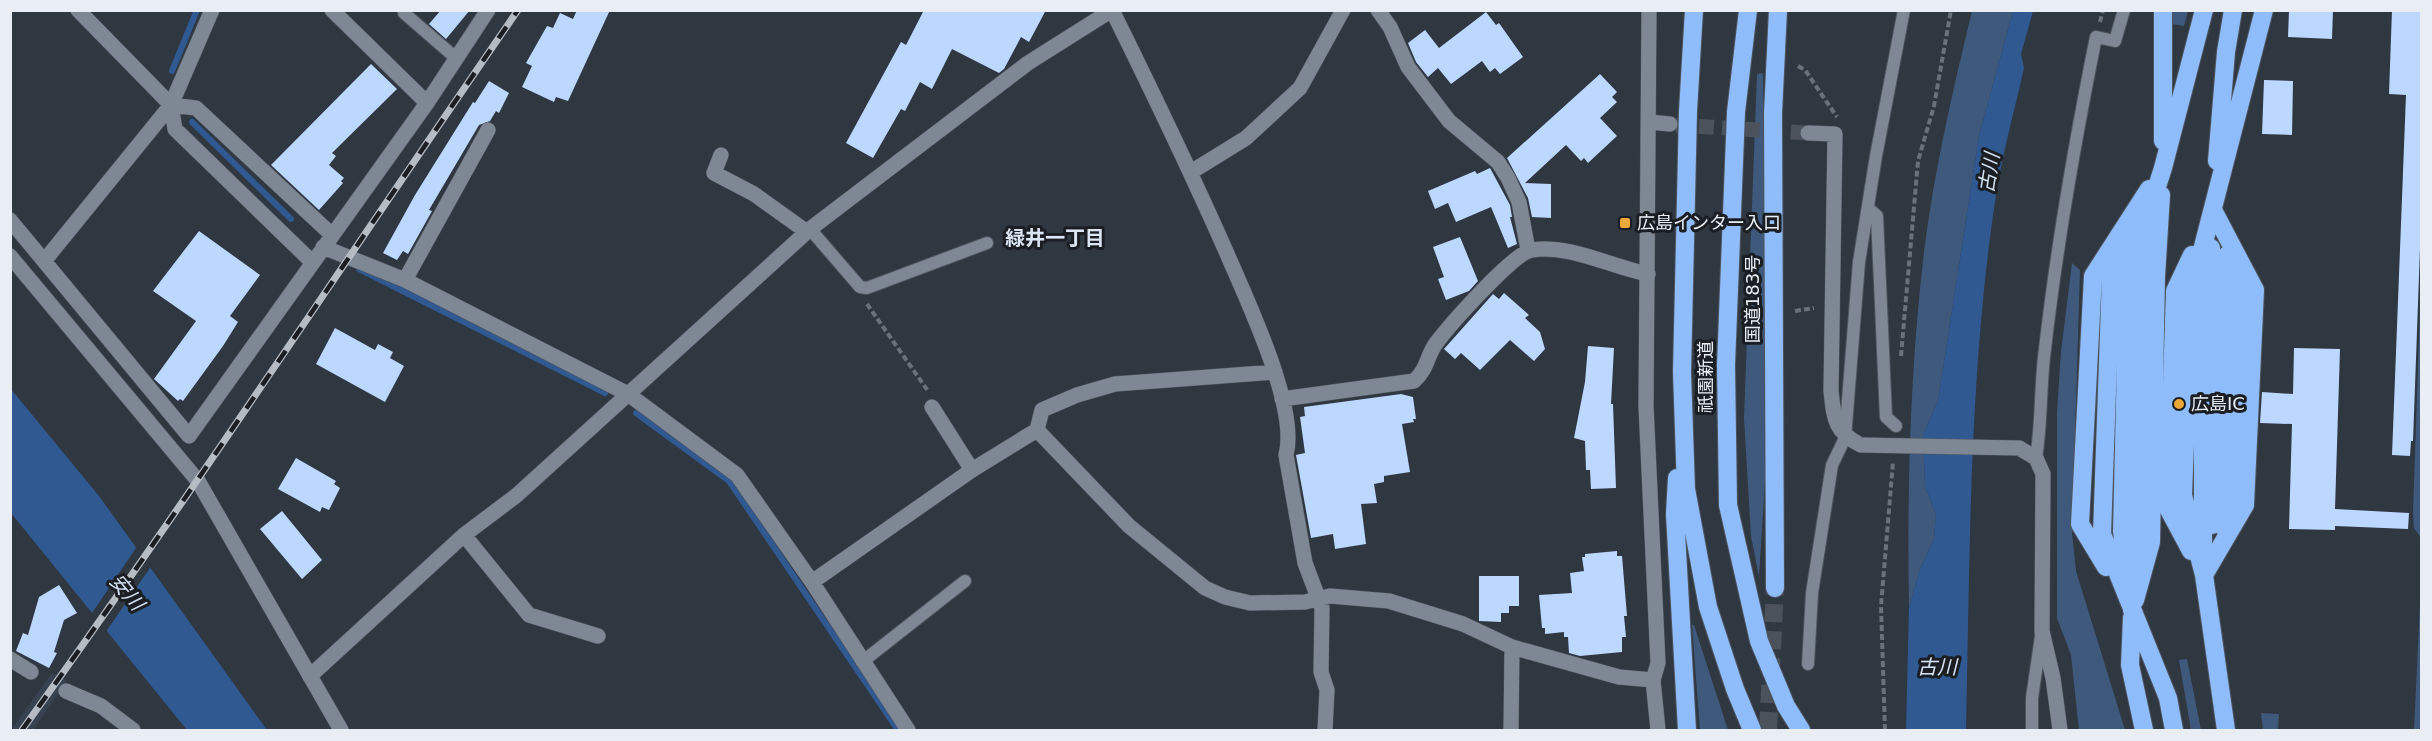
<svg xmlns="http://www.w3.org/2000/svg" width="2432" height="741" viewBox="0 0 2432 741" font-family="'DejaVu Sans','Noto Sans JP',sans-serif">
<rect width="100%" height="100%" fill="#2f3741"/>
<path fill="#374251" d="M52 673 67 681 33 730H11Z"/>
<path fill="#3f597c" d="M1972 11H2013L1979 136 1938 401 1923 435 1925 486 1936 515 1934 539 1920 569 1909 608C1907 489 1910 370 1924 252 1934 171 1953 90 1972 11Z
M2173 11H2188L2184 26 2172 24Z
M1763 73 1769 417 1759 577 1751 536 1744 418 1757 74Z
M2072 263 2080 270 2072 533 2076 571 2125 730H2079L2071 655 2057 618V413L2061 352Z
M2421 281 2422 538H2421L2414 528 2413 512Z
M2421 582V730H2414Z
M1692 625H1694L1728 730H1700Z
M2187 659 2201 730H2191L2179 660Z
M2261 713 2279 714 2278 730H2263Z"/>
<path fill="#305992" d="M2013 11H2033L2021 54 2024 68C2015 108 2004 148 1997 188 1969 366 1970 550 1966 730H1906L1909 608 1920 569 1934 539 1936 515 1925 486 1923 435 1938 401 1979 136Z
M10 388 99 496 267 730H187L11 513Z"/>
<path fill="#2f3741" d="M138 545 152 565 105 633 90 616Z"/>
<g fill="none" stroke-linecap="round" stroke-linejoin="round">
<path stroke="#305992" stroke-width="6" d="M172 71 197 10
M192 122 291 219
M359 269 605 393
M636 413 729 481 898 730"/>
</g>
<path fill="#bcd8ff" d="M441 10H470L446 39 429 24Z
M577 10H610L568 101 556 97 554 102 522 87 532 66 526 63 547 26 553 28 560 13 573 19Z
M924 10H1046L1029 42 1021 37 1004 69 999 73 952 49 932 89 920 82 905 111 901 109 873 158 846 143 901 42 906 45Z
M2289 10H2333L2332 39 2288 37Z
M2392 10H2421V221L2413 441H2411L2410 456 2392 455 2406 95 2389 94Z
M1486 12 1496 25 1499 23 1523 57 1500 74 1495 68 1490 72 1482 61 1451 84 1438 68 1428 77 1416 62 1408 43 1425 30 1439 48Z
M371 64 397 89 332 153 336 156 329 165 344 178 341 181 343 183 319 210 271 165Z
M1600 74 1617 92 1612 97 1617 102 1600 118 1617 136 1588 163 1584 158 1581 161 1566 145 1525 183 1551 184V218L1532 217 1528 198 1507 158Z
M2264 80 2293 81 2292 135 2262 134Z
M489 81 509 93 499 113 496 111 490 121 479 125 429 210 432 211 408 254 403 251 397 260 383 253 415 195 473 102 475 103Z
M1490 168 1510 205 1512 217H1510L1517 244 1508 248 1491 207 1456 222 1448 203 1435 209 1428 191 1475 171 1477 174Z
M199 231 260 275 230 316 238 322 223 346 183 401 180 399 178 401 154 379 196 321 153 291Z
M1460 237 1478 281 1469 291 1446 300 1438 279 1444 277 1433 247Z
M1504 293 1529 315 1525 318 1540 332 1545 349 1534 361 1510 340 1480 370 1461 353 1455 359 1444 349 1493 294 1499 299Z
M335 328 375 350 378 344 393 352 390 358 404 366 385 402 316 364Z
M1588 346 1614 348 1611 404H1613L1616 488 1591 489 1590 470H1586L1585 441 1574 438 1585 382Z
M2294 348 2340 349 2335 509 2409 513 2408 529 2335 526V530L2289 529 2292 424 2260 423 2262 392 2293 394Z
M1401 394 1413 397 1416 419H1413L1414 422 1402 424 1410 472 1384 476V482L1374 484 1377 503 1361 504 1366 544 1335 549 1333 534 1311 538 1296 455 1305 453 1300 417 1305 416 1304 407Z
M296 458 336 481 334 484 340 488 329 510 322 507 320 512 278 489Z
M282 511 322 560 302 579 260 529Z
M1617 551V556H1622L1627 616H1624L1626 637H1622V652L1580 656 1569 653 1568 637H1564V632L1545 634V628H1542L1539 595 1572 593 1570 573 1584 571 1582 557H1585V554Z
M1479 576H1519V606H1509V613H1501V622L1479 621Z
M59 585 77 613 64 620 54 652 57 653 49 668 16 651 23 633 28 635 39 597Z"/>
<g fill="none" stroke-linecap="round" stroke-linejoin="round">
<path stroke="#4b525c" stroke-width="15" stroke-dasharray="15 8" stroke-linecap="butt" d="M1676 125 1808 133"/>
<path stroke="#4b525c" stroke-width="18" stroke-dasharray="18 9" stroke-linecap="butt" d="M1768 730 1775 588"/>
<g stroke="#4e545d" stroke-width="14">
<path id="lane" d="M404 13 457 59
M1868 208 1877 216 1886 417 1896 426
M810 229 860 287 867 288 987 243
M2036 458C2042 422 2040 385 2045 349 2057 244 2075 141 2096 37L2115 41 2124 10
M862 662 965 581
M1808 664 1812 593 1832 465 1845 438 1859 262 1876 156 1904 10
M2032 730V698L2041 636"/>
</g>
<g stroke="#4e545d" stroke-width="16">
<path id="street" d="M78 10 171 105 175 129 311 261
M332 10 427 103
M1112 10C1151 89 1189 168 1225 249 1245 296 1299 407 1286 455L1305 563 1322 608 1321 672 1327 690 1325 730
M1378 10 1390 27 1408 67 1449 121 1498 162 1508 178 1519 202 1528 250
M171 105 196 108 332 235
M1649 122 1670 124
M1808 133 1835 134 1831 391C1834 418 1834 432 1861 445
M721 155 714 173 754 194 807 232
M1191 172 1246 138 1300 88 1343 10
M10 220 189 436 427 103 488 10
M323 247 405 280 628 394 737 475 812 582 908 730
M45 260 171 105 212 10
M405 280 488 130
M1275 372 1115 384 1077 395 1042 410 1037 430 1129 526 1205 588 1225 597 1250 603 1305 602 1330 596 1389 601 1463 624 1512 647 1619 677 1653 680
M1282 399 1414 381C1429 367 1426 356 1437 342 1450 325 1514 252 1532 250 1570 244 1611 267 1648 274
M932 407 972 470
M2019 448 2036 458 2043 474 2042 631 2053 678 2060 730
M464 535 529 615 598 636
M812 582 972 470 1037 430
M10 659 31 672
M310 676 464 535 517 495 810 229 1028 63 1112 10
M66 691 101 706 133 730
M1511 730 1512 647"/>
</g>
<g stroke="#4e545d" stroke-width="16">
<path id="secondary" d="M1649 10 1646 406 1658 663 1653 680 1658 730
M10 256 198 481 341 730"/>
</g>
<g stroke="#4e545d" stroke-width="20">
<path id="highway" d="M1694 10 1688 111 1682 372 1686 489 1708 607 1735 689 1752 730
M1748 10 1736 112 1726 365 1728 505 1759 641 1786 706 1801 730
M2163 141V10
M2217 161 2226 52 2233 10
M2132 231 2111 276 2102 534 2168 698 2174 730
M1677 478 1675 514 1687 730
M2212 525 2217 491 2225 293 2221 265
M2222 526 2232 501 2239 293 2227 255
M2203 544V410L2211 248
M2191 551 2168 508 2175 291 2192 255
M2106 567 2080 524 2093 276 2149 189
M2135 569C2142 463 2129 354 2148 249
M2204 575 2245 505 2255 290 2213 210
M1775 588 1773 113 1778 10
M2135 600 2151 542 2156 277 2161 195
M2132 610 2122 531 2128 277 2163 168 2204 10
M2132 617 2130 665 2144 730
M2226 730 2204 575 2183 495 2191 293 2264 10"/>
</g>
<path stroke="#69717a" stroke-width="4" stroke-dasharray="6 3" stroke-linecap="butt" d="M2100 22 2103 10
M1798 66 1805 70 1837 117
M867 304 928 391
M1795 311 1814 308
M1901 356 1918 161 1934 106 1951 10
M1885 730 1881 606 1893 462"/>
<use href="#lane" stroke="#7e8794" stroke-width="12"/>
<use href="#street" stroke="#7e8794" stroke-width="15"/>
<use href="#secondary" stroke="#7e8794" stroke-width="15"/>
<use href="#highway" stroke="#8fbcfa" stroke-width="18"/>
<g stroke="#b6bcc3" stroke-width="7">
<path id="rail" d="M22 730C192 494 352 250 518 10"/>
</g>
<use href="#rail" stroke="#1a1e23" stroke-width="4.5" stroke-dasharray="14" stroke-linecap="butt"/>
<g stroke="#4e545d" stroke-width="16" stroke-linecap="butt">
<path id="street-bridge" d="M1861 445 2019 448"/>
</g>
<use href="#street-bridge" stroke="#7e8794" stroke-width="15"/>
</g>
<g fill="#eba939" stroke="#1a1e23" stroke-width="2">
<rect x="1619" y="217" width="12" height="12" rx="3"/>
<circle cx="2179" cy="404" r="6"/>
</g>
<g text-anchor="middle" stroke-width="6" stroke-linejoin="round" paint-order="stroke">
<g font-size="18" fill="#e9eef5" stroke="#1a1e23" text-anchor="start">
<text x="1637" y="229">広島インター入口</text>
<text x="2191" y="410">広島IC</text>
</g>
<g font-size="18" fill="#e9eef5" stroke="#1a1e23">
<text transform="translate(1753 299) rotate(-90)" y="6">国道183号</text>
<text transform="translate(1706 377) rotate(-90)" y="6">祇園新道</text>
</g>
<g font-size="20" font-style="italic" fill="#d5e2f3" stroke="#1a1e23">
<text transform="translate(1989 173) rotate(-81)" y="7">古川</text>
<text transform="translate(127 592) rotate(50)" y="7">安川</text>
<text x="1937" y="674">古川</text>
</g>
<g font-size="20" font-weight="bold" fill="#dbe5f3" stroke="#1a1e23">
<text x="1055" y="245">緑井一丁目</text>
</g>
</g>
<rect width="2432" height="741" fill="none" stroke="#e9eef5" stroke-width="24"/>
</svg>
